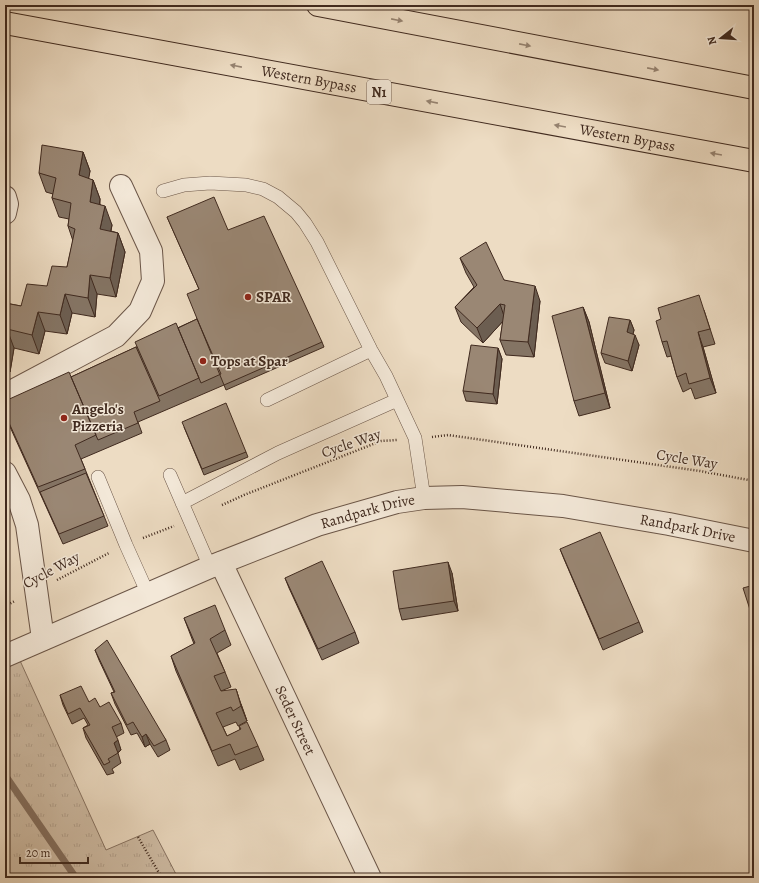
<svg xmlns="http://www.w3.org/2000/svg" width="759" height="883" viewBox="0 0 759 883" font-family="Alegreya,serif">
<defs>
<pattern id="park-tufts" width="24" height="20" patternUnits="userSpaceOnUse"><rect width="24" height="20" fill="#d0bea7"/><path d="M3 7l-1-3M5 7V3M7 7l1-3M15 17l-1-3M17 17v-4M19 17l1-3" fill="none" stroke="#b4a38f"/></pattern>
</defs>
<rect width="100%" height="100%" fill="#eddcc3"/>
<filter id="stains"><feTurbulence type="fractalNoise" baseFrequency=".005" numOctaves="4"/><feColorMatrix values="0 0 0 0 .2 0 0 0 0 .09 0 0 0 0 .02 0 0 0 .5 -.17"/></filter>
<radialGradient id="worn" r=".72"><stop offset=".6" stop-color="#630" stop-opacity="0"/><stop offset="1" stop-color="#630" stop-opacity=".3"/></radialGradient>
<path fill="url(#park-tufts)" stroke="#887463" d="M5 635 17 654 106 850 153 830 178 878H5Z"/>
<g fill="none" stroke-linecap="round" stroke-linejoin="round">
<path stroke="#847060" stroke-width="7" d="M5 775 76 878"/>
<g stroke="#6b5648" stroke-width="14">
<path id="lane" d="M163 191 184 185 210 183 246 185 263 189 278 197 296 212 305 223 317 242 371 350 386 376 415 438 424 498
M267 400 371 350
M170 475 210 567
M98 477 126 545 148 594
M182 503 278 453 397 400"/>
</g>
<g stroke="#6b5648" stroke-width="24">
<g id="street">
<path d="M5 197 7 204 5 213"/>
<path d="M5 395 116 336 140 311 153 281 151 251 121 186"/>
<path d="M5 473 19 500 27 525 43 639"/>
<path id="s1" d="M221 563 370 878"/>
<path id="s2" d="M5 656 210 567 317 525 397 502 424 498 462 497 563 506 669 524 754 541"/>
</g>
</g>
<g stroke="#402a1f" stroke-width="24">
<g id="highway">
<path d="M318 5 754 88"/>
<path id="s3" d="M5 23 754 161"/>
</g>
</g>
<path stroke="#402a1f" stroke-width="2.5" stroke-dasharray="1 2" stroke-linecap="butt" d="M432 437 448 435 700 471 754 481
M222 505 244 495 381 441 397 440
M143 538 174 526
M57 580 109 553
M5 606 15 601
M138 837 162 878"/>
<use href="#lane" stroke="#f3e8d8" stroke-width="13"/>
<use href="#street" stroke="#f3e8d8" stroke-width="22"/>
<use href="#highway" stroke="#eddcc3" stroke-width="22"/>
</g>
<path fill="#847464" stroke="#402a1f" d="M83 152 90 171 88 179 93 180 100 199V204L112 225 111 231 118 233 125 252 116 297 97 294 95 317 72 313 67 334 45 331 39 354 14 348 10 372 5 370V303L21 306 47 286 67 267 73 241 68 226 69 219 59 217 52 198 53 194 46 192 39 173Z
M167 217 228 230 322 342 324 347 226 390 224 385 138 422 142 433 81 459 108 526 63 544 6 418 5 414 71 377 197 319 199 289Z
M460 258 504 280 540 301 534 357 506 355 500 340 503 321 483 343 461 322 455 307 474 287 466 273Z
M583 307 589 322 610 408 579 416 574 401Z
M704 310 715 344 703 347 716 393 695 399 691 388 683 392 677 377 671 356 667 357 662 342Z
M630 320 634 330 633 334 639 345 632 371 605 363 601 353Z
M498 348 502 359 497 404 466 401 463 391Z
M184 427 246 452 248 457 204 475Z
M560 549 639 622 643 632 603 650 564 559Z
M452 573 458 611 402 620 399 609Z
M285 578 355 632 359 643 322 660 289 588Z
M184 618 225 630 231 645 217 653 225 672 231 687 221 691 241 704 247 721 238 726 236 722 223 727 227 736 240 730 239 726 258 746 264 760 240 770 235 759 218 766 176 671 171 656 194 644Z
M95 650 166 740 170 750 158 757 150 744 145 747 137 733 131 735 115 704 111 693 114 692 99 660Z
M60 695 89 702 100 707 121 723 124 733 116 737 121 750 118 753 121 763 112 769 114 773 107 775 86 738 83 728 88 725 84 718 72 724 63 705Z"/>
<path fill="#6c5e51" stroke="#402a1f" d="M83 152 90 171 86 194 79 175Z
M93 180 100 199 97 221 90 202Z
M105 206 112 225 107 248 100 229Z
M118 233 125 252 116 297 110 278Z
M90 275 97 294 95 317 88 298Z
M535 286 540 301 534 357 528 342Z
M65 294 72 313 67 334 60 315Z
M500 304 505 319 483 343 477 328Z
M583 307 589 322 610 408 605 393Z
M38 312 45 331 39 354 32 335Z
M630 320 634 330 631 342 627 332Z
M7 329 14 348 10 372 5 359V341Z
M698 332 703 347 716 393 710 378Z
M635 335 639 345 632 371 628 361Z
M498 348 502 359 497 404 493 394Z
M448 562 452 573 458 611 454 601Z
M236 689 241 704 247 721 241 706Z
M146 734 150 744 145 747 142 737Z
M118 740 121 750 117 753 114 743Z"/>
<path fill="#9a8774" stroke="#402a1f" d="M42 145 83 152 79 175 93 180 90 202 105 206 100 229 118 233 110 278 90 275 88 298 65 294 60 315 38 312 32 335 7 329 5 341V303L21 306 27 284 47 286 52 266 67 267 75 229 68 226 71 203 52 198 56 178 39 173Z
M214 197 228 230 264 216 322 342 224 385 187 294 199 289 167 217Z
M486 242 504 280 535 286 528 342 500 340 505 305 500 304 477 328 455 307 477 285 460 258Z
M699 295 710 329 698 332 710 378 689 384 686 373 677 377 667 341 662 342 656 321 661 319 658 308Z
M583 307 605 393 574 401 552 316Z
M609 317 630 320 627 332 635 335 628 361 601 353Z
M197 319 221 374 201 383 178 328Z
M176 323 199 378 159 396 135 342Z
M471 345 498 348 493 394 463 391Z
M136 347 160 401 134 412 138 423 98 440 71 377Z
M69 372 96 435 75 445 85 469 38 487 5 414V401Z
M226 403 246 452 202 469 182 422Z
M86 473 104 516 59 534 40 492Z
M600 532 639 622 599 639 560 549Z
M322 561 355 632 318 649 285 578Z
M448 562 454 601 399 609 393 571Z
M754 585V622L743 588Z
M215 605 225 630 210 639 225 672 214 676 221 691 236 689 241 706 233 711 231 707 216 713 227 736 241 729 239 726 247 722 258 746 235 755 230 744 212 751 171 656 195 643 184 618Z
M107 640 166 740 154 746 146 734 142 737 133 722 127 725 111 693 115 692 95 650Z
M81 686 89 702 95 698 100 707 109 702 121 723 112 727 118 740 114 743 118 753 108 759 110 762 104 765 83 728 90 725 80 708 68 714 60 695Z"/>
<defs><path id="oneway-solid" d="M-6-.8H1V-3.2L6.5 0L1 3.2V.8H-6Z"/></defs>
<g fill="#968371">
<use href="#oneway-solid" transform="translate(397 20) rotate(11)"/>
<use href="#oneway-solid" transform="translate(525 45) rotate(11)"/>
<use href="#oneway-solid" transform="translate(236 66) rotate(-169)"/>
<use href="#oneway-solid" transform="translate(653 69) rotate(11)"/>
<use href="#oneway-solid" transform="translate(432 102) rotate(-169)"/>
<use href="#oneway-solid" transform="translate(560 126) rotate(-170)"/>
<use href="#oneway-solid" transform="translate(716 154) rotate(-170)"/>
</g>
<g fill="#8f2418" stroke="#f3e8d8" stroke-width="1.5">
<circle cx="248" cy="297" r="4"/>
<circle cx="203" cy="361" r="4"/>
<circle cx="64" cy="418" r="4"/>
</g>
<g text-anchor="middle" stroke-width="3" stroke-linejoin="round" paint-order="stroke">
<rect fill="#f3e8d8" stroke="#766356" stroke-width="1" x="367" y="80" width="24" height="24" rx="3"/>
<g font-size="14" font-weight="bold" fill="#402a1f">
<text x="379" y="97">N1</text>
</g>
<g font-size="15" fill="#402a1f" stroke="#f3e8d8">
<text dy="5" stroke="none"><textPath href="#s3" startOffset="309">Western Bypass</textPath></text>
<text dy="5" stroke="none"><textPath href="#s3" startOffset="633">Western Bypass</textPath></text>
<text transform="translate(351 443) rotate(-19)" y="5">Cycle Way</text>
<text transform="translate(687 459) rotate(9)" y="5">Cycle Way</text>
<text dy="5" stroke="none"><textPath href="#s2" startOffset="391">Randpark Drive</textPath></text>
<text dy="5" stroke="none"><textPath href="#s2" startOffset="715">Randpark Drive</textPath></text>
<text transform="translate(51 570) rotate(-28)" y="5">Cycle Way</text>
<text dy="5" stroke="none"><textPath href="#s1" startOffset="174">Seder Street</textPath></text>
</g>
<g font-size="15" font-weight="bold" fill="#402a1f" stroke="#f3e8d8" text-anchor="start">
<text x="256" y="302">SPAR</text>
<text x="211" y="366">Tops at Spar</text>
<text x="72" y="414">Angelo's<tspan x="72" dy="17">Pizzeria</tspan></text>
</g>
</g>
<rect width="759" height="883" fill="none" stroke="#eddcc3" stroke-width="20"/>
<rect x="6" y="6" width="747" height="871" fill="none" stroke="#402a1f" stroke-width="2"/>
<rect x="10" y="10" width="739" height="863" fill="none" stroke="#402a1f"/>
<g transform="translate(721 38) rotate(253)" stroke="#f3e8d8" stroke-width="3" paint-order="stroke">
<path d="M0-3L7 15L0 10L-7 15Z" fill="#402a1f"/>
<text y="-6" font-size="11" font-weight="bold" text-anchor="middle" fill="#402a1f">N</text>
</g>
<path d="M20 857v6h68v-6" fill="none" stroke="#402a1f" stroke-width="2"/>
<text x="26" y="857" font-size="12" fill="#402a1f" stroke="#f3e8d8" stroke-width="3" paint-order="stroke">20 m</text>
<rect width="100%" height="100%" filter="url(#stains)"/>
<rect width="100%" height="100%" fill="url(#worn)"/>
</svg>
